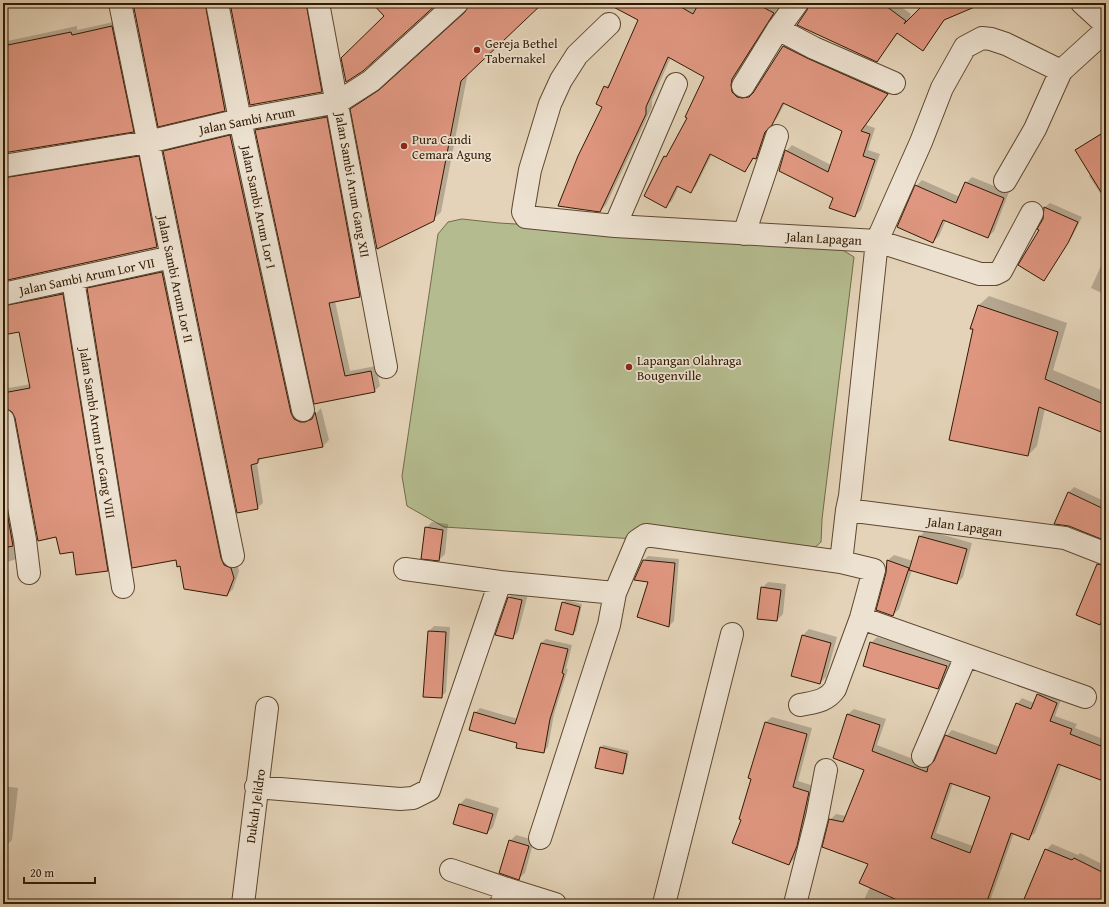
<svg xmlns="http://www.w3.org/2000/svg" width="1109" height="907" viewBox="0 0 1109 907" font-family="'Gentium Book Plus',serif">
<rect width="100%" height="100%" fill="#e4d3b8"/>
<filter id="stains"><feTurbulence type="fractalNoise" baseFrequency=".005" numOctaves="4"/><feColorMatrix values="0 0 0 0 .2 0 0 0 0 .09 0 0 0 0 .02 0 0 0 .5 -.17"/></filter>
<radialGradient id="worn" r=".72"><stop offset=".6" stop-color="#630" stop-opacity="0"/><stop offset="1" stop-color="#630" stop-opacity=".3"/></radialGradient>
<path fill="#b4bc8f" stroke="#726b48" d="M462 219 499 223 817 242 838 247 854 257 822 519 821 542 812 550 444 527 407 506 402 476 438 234 448 222Z"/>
<path fill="#0003" fill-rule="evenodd" d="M134 3H211L231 104 225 110 159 126Z
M231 3H312L327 86 321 91Z
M470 3H541L468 72 441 212 433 220 352 109 360 101 389 82 467 11Z
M611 3H782L738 73 736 79 749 93 754 92 783 46 789 40 893 88 866 125 875 128 868 150 880 154 861 210 855 216 786 151 792 145 831 165 843 131 785 103 777 118 771 125 762 152 755 157 745 171 712 154 696 186 690 192 679 186 672 201 666 206 665 157 670 151 688 118 705 77 671 57 652 100V107L606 205 600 211 605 87 612 82 639 20Z
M810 3H896L911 14 908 21 926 3H982L946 18 923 50 898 33 877 61 808 11Z
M118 21 139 125 133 131 3 152V42L77 26V30Z
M332 112 365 290 360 296 335 301 350 371 376 366 380 386 374 391 315 403 256 130 262 125Z
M236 130 306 417 314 416 321 408 329 440 323 446 263 457 257 463 263 503 257 508 164 152 170 146Z
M1106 130V202L1089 176 1091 174 1076 150Z
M144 151 163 240 157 247 3 280V171Z
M972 177 1009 192 994 231 988 237 946 220 939 236 933 242 916 186 922 180 960 197 966 183Z
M1050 203 1082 217 1072 237 1043 279 1041 230 1045 207Z
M1106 255V295L1091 288Z
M168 266 239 571 233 589 227 595 181 565 88 289 94 283Z
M68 288 113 564 107 570 74 550 57 536 16 417 14 412 8 407H3V389L31 384 20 331 3 334V299Z
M989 296 1067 323 1053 370 1106 392V416L1045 408 1037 446 1028 455 974 329 971 328 979 305Z
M1106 432V445L1102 444Z
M3 454 21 554 14 560 3 563Z
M1074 487 1106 502V540L1068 493Z
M432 522 448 524 445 554 439 560 426 528Z
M926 530 972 543 963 577 957 583 912 570 899 609 893 615 887 573 888 560 894 555 913 561 920 536Z
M648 556 679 559 674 621 669 626 649 581 643 561Z
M1104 559H1106V626L1078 615 1098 565Z
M768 582 786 584 783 614 777 620 762 588Z
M515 591 528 594 518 632 512 638 496 634 509 597Z
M566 600 582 604 576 631 573 634 563 603Z
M434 626 450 627 446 692 441 697 424 696 429 631Z
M809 629 837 637 826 677 820 683 803 635Z
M877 637 952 660 944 682 938 688 871 643Z
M546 639 572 645 566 669H568L554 714 548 747 544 752 518 742 475 713 480 708 518 719 541 643Z
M1043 689 1062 697 1055 716 1077 724 1075 728 1106 740V781L1062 763 1035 833 1029 838 1014 833 989 904H862L870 887 869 863 830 820 836 814 846 816 865 770 834 758 848 714 854 709 886 719 877 745 931 766 935 761 946 736 952 730 1000 747 1017 704 1022 698 1034 703 1038 695ZM953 783 991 797 973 846 936 833Z
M772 717 812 728 798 781 814 786 802 839 795 858 789 864 743 819 766 722Z
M603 745 629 751 625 770 623 773 601 748Z
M3 786 18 788 12 840 5 847H3Z
M466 798 499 808 493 827 487 833 455 823 460 804Z
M516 835 534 840 525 873 519 878 510 841Z
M1052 844 1078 855 1080 853 1106 866V904H1023L1046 850Z"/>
<path fill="#e09781" stroke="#311a02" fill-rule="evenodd" d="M133 3H205L225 111 158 127Z
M230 3H306L322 92 250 105Z
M372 3H438L363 71 346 82 341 58 384 16Z
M469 3H543L461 81 434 221 377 249 350 109 379 90 465 12Z
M606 3H674L693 14 699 3H755L774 13 732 79 731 85 732 92 737 97 742 98 749 97 753 93 783 46 809 59 888 94 861 131 870 134 863 156 875 160 855 217 829 208 833 198 779 171 785 150 828 172 842 131 783 103 772 125 765 132 756 159 753 158 745 172 710 154 691 193 677 186 666 208 644 196 664 156 666 157 687 118 685 117 704 77 668 57 646 107V114L600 212 558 206 578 156 602 107 596 104 604 86 608 88 638 20Z
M809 3H882L906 21 904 24 925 3H984L944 20 923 51 897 33 877 62 797 25 807 10Z
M112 26 134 132 3 153V46L71 32 72 35Z
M327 117 360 297 329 303 345 376 371 371 375 392 314 404 255 130Z
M1106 131V200L1075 150Z
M230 135 291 413 294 419 300 422H305L312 419 315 412 323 447 258 459V463L251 465 258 509 237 513 163 151Z
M139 156 157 247 3 281V178Z
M965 182 1004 198 988 238 943 220 933 243 897 227 915 185 956 203Z
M1044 207 1078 222 1068 243 1044 281 1018 265 1039 230 1037 229 1043 219Z
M162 272 221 558 224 565 231 568 234 578 227 596 184 589 180 566 177 567 176 560 132 568 87 288Z
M63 294 108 571 76 575 73 552 60 554 56 537 38 541 15 418 12 412 5 408 3 396V393L30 388 19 332 3 335V306Z
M978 305 1058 332 1045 379 1106 405V434L1039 407 1028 456 949 440 973 329H970Z
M3 489 13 546 3 548Z
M1068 492 1106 510V541L1069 526 1054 524Z
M425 527 443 530 439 561 421 559Z
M919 536 967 549 957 584 909 570Z
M643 560 675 563 669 627 637 617 648 582 634 580Z
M887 560 909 568 893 616 876 610 886 573Z
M1097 564 1106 566V612L1100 625 1076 615Z
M761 587 781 590 777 621 757 619Z
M508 597 522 600 513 639 495 635Z
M562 602 580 607 573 635 555 630Z
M428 631 446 632 442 698 423 697Z
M802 635 831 643 820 684 791 676Z
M870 642 947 666 938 689 863 666Z
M541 643 568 649 562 673 564 674 550 719 544 753 516 748 517 743 469 730 474 712 515 724Z
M1037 694 1057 703 1050 721 1072 729 1070 734 1106 748V782L1058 764 1029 840 1011 833 986 904H906L859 883 868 864 822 847 829 819 843 822 864 770 833 758 847 714 880 725 872 751 927 772 928 767 934 761 945 735 996 754 1016 703 1031 709ZM950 783 990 797 970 853 931 838Z
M765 722 807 734 793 787 809 792 797 846 789 865 732 843 741 820 739 819 751 779 748 778Z
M600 747 627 754 623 774 595 768Z
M459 804 493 814 487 834 453 824Z
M509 840 529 846 519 880 499 873Z
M1045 849 1072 860 1074 858 1106 874V904H1022Z"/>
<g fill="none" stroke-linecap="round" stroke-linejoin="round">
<g stroke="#5e4830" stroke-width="24">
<path id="street" d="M120 3 233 556
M217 3 240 120 303 410
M318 3 386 367
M1082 3 1106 25
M609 24 577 55 561 80 550 104 530 170 524 205 523 212 526 217 615 226 877 241 850 496 847 510 1065 538 1106 554
M778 29 814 48 894 83
M743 86 778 29 797 3
M3 166 148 142 240 120 338 102 371 81 457 3
M1005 181 1035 129 1061 71
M1032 213 1001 271 995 274H980L877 241 921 142 942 88 965 47 982 38 991 39 1006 44 1061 71 1106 30
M615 226 676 84
M744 234 777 136
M73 280 123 587
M3 294 172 257
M3 420 25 540 29 573
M405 569 500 582 615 593
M861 618 1085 697
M800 705C814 702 826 702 835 689L861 618 874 570 841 562 847 510
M923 756 966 656
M256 787 400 799 413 798 429 790 500 582
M540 838 609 625 615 593 637 541 646 535 841 562
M451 870 507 889 501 904
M507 889 555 904
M243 904 267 708
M664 904 732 634
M795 904 817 817 826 770"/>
</g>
<use href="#street" stroke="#ede2d1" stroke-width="22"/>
</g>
<g fill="#8f2418" stroke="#ede2d1" stroke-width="1.5">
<circle cx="477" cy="50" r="4"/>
<circle cx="404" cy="146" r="4"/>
<circle cx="629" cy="367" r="4"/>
</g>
<g text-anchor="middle" stroke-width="3.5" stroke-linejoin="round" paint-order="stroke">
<g font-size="13" fill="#311a02" stroke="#ede2d1" text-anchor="start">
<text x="485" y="48">Gereja Bethel<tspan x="485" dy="15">Tabernakel</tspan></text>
<text x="412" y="144">Pura Candi<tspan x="412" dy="15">Cemara Agung</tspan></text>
<text x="637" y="365">Lapangan Olahraga<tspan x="637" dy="15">Bougenville</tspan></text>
</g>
<g font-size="13" fill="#311a02" stroke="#ede2d1">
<text transform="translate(247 120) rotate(-11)" y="5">Jalan Sambi Arum</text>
<text transform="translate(353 185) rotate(80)" y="5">Jalan Sambi Arum Gang XII</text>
<text transform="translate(259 207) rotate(78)" y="5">Jalan Sambi Arum Lor I</text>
<text transform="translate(824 238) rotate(3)" y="5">Jalan Lapagan</text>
<text transform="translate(87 276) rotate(-12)" y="5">Jalan Sambi Arum Lor VII</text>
<text transform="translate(176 279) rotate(78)" y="5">Jalan Sambi Arum Lor II</text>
<text transform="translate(98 433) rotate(81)" y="5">Jalan Sambi Arum Lor Gang VIII</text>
<text transform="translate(965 526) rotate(8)" y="5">Jalan Lapagan</text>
<text transform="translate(255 806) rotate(-82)" y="5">Dukuh Jelidro</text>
</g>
</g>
<rect width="1109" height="907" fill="none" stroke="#e4d3b8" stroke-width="16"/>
<rect x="4" y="4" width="1101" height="899" fill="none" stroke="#311a02" stroke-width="2"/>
<rect x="8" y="8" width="1093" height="891" fill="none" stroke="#311a02"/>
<path d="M24 877v6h71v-6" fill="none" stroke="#311a02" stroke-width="2"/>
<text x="30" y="877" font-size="12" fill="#311a02" stroke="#ede2d1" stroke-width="3" paint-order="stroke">20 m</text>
<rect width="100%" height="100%" filter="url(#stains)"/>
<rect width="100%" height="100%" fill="url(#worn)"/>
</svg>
